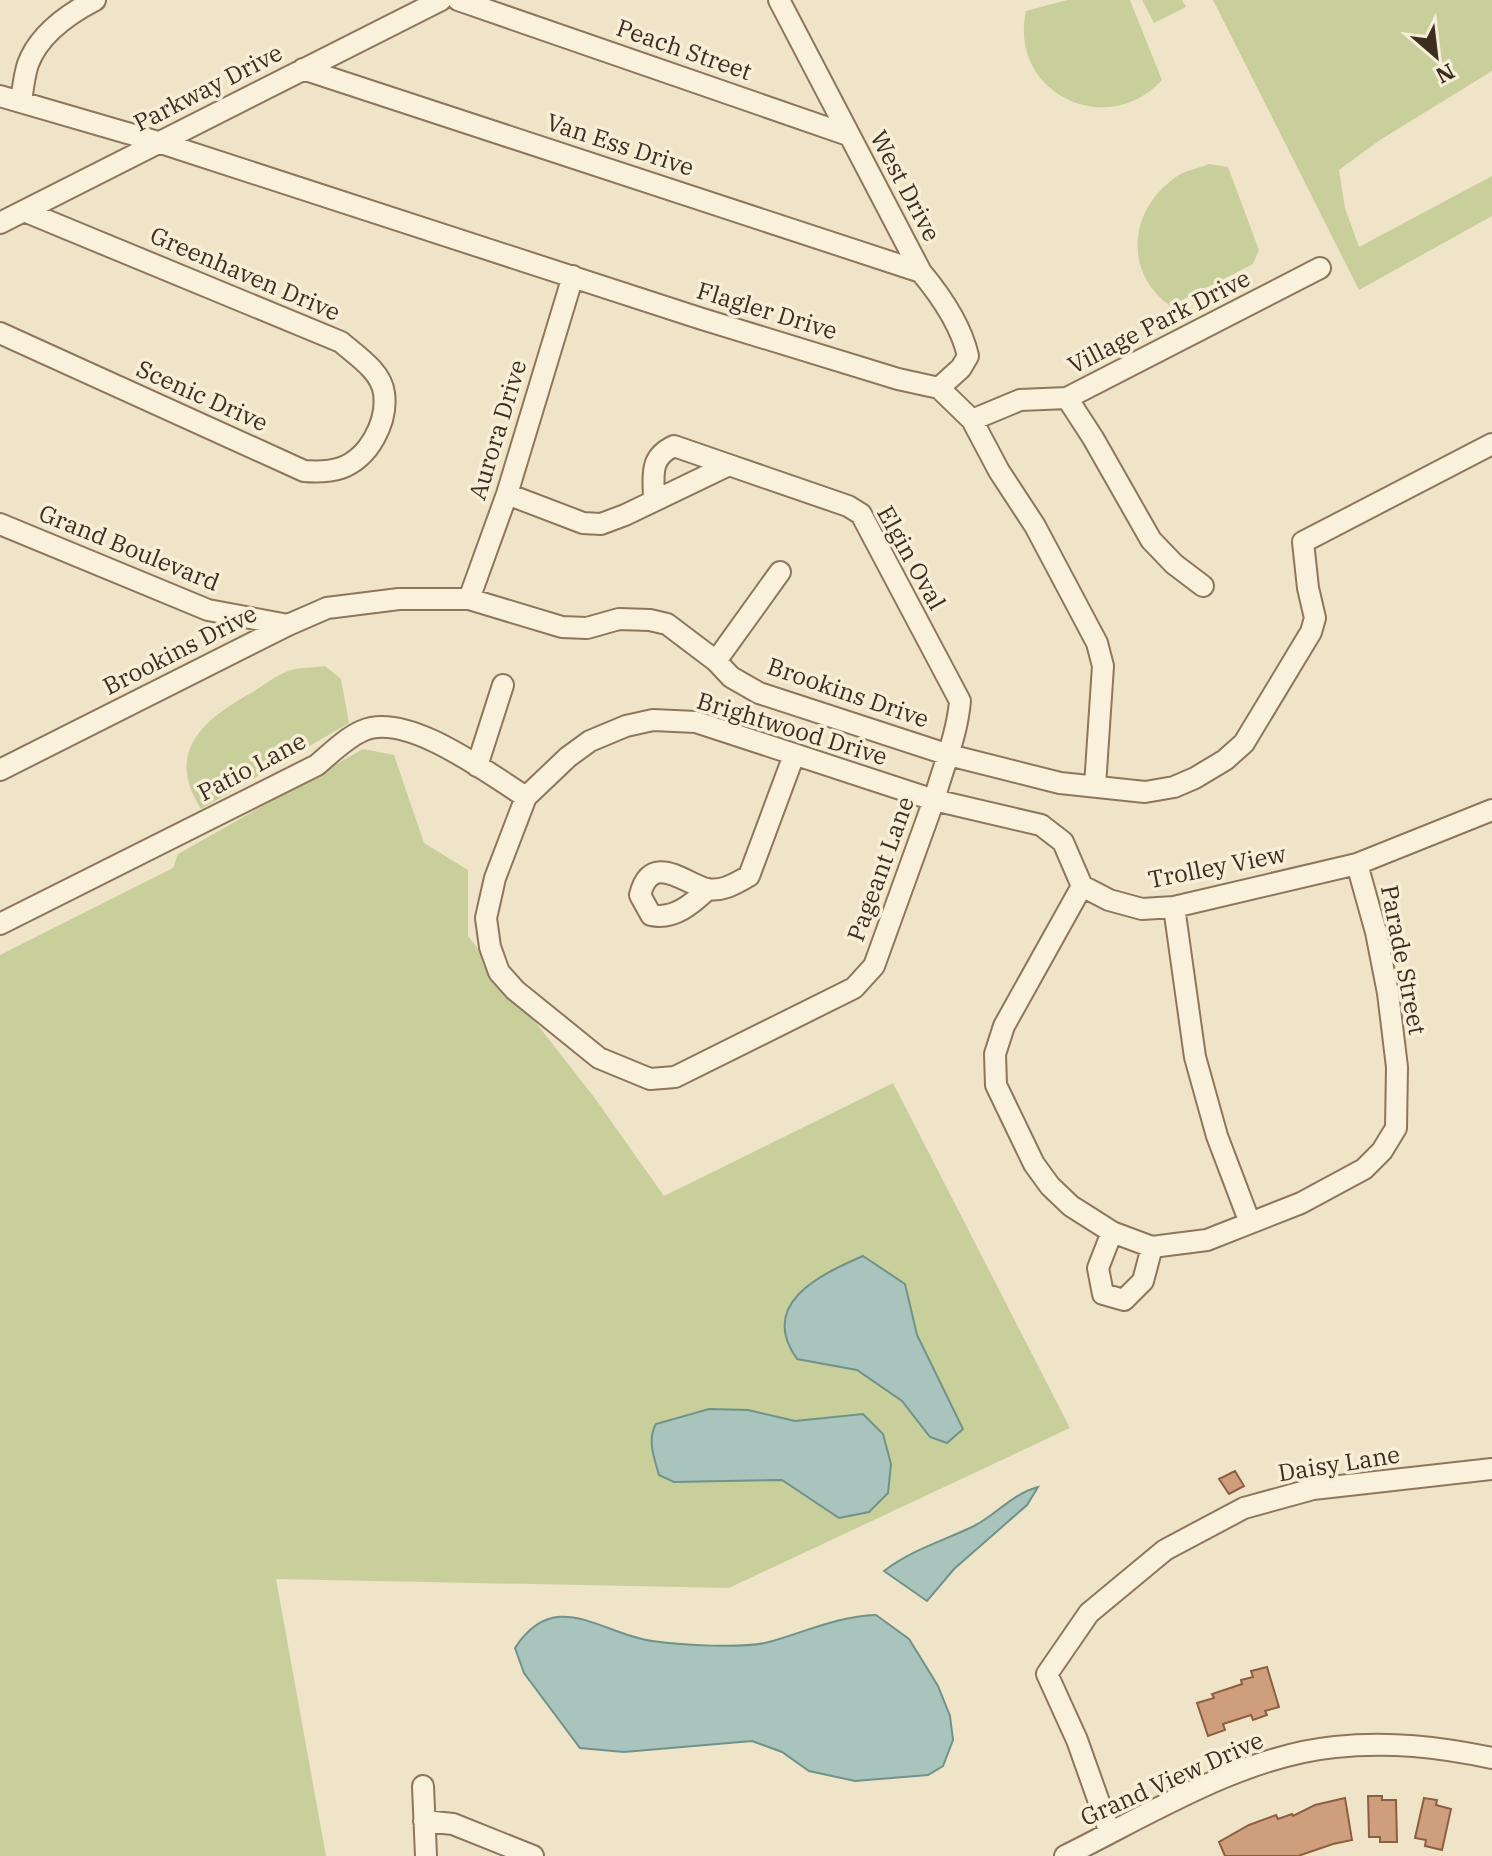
<svg xmlns="http://www.w3.org/2000/svg" width="1492" height="1856" viewBox="0 0 1492 1856" font-family="'IBM Plex Serif',serif">
<rect width="100%" height="100%" fill="#f0e4c8"/>
<path fill="#c9cf9b" d="M1067 0H1130L1162 80C1106 141 1008 92 1026 11Z
M1142 0H1182L1186 7 1154 23Z
M1213 0H1492V71L1380 140 1339 170 1345 208 1359 247 1492 176V216L1359 290Z
M1209 164 1228 167 1259 250 1253 264 1170 306C1122 271 1129 207 1179 175 1187 170 1199 168 1209 164Z
M325 666 341 679 349 723 201 809C165 753 202 720 251 693 263 686 275 676 288 671 299 667 314 668 325 666Z
M363 749 394 755 424 843 468 870V936L594 1097 664 1196 893 1083 1070 1428 729 1588 276 1579 326 1856H0V955L173 868 178 854Z"/>
<path fill="#a9c4bc" stroke="#6f938a" stroke-width="2" d="M863 1256 905 1284 917 1335 963 1429 947 1443 930 1437 902 1401 857 1370 797 1359C758 1304 819 1275 863 1256Z
M709 1409 748 1410 795 1421 863 1414 883 1434 891 1464 888 1493 869 1512 839 1518 782 1480 674 1482 659 1475C654 1458 647 1439 656 1424Z
M1038 1487 1027 1505 954 1569 927 1601 884 1571C911 1550 943 1541 974 1526 997 1514 1012 1494 1038 1487Z
M876 1615 909 1639 938 1686 950 1716 953 1740 943 1766 928 1775 855 1781 809 1771 782 1752 752 1741 624 1752 580 1748 524 1673 515 1648C555 1586 601 1634 652 1641 682 1645 742 1649 769 1642 805 1632 838 1616 876 1615Z"/>
<path fill="#cf9f7d" stroke="#8d5f41" stroke-width="2" d="M1235 1471 1244 1486 1229 1494 1219 1479Z
M1267 1667 1279 1707 1265 1711 1267 1715 1253 1720 1251 1715 1223 1724 1225 1730 1208 1736 1197 1703 1214 1698 1212 1694 1242 1684 1241 1680 1253 1677 1251 1671Z
M1368 1796H1382V1800H1396L1397 1842H1380V1837H1369Z
M1345 1798 1352 1840 1333 1844 1298 1856H1225L1219 1842 1249 1825 1276 1815 1278 1819 1292 1814 1293 1816 1315 1805Z
M1424 1798 1437 1800 1436 1805 1451 1809 1442 1850 1425 1846 1426 1840 1415 1838Z"/>
<g fill="none" stroke-linecap="round" stroke-linejoin="round">
<g stroke="#8d765c" stroke-width="24">
<path id="street" d="M458 0 848 135
M779 0 921 272C941 296 961 325 968 356L961 368 939 388
M303 69 921 272
M0 96 158 142 699 318 898 379 939 388 972 420 999 471 1035 526 1097 643 1103 666 1095 786
M21 101C23 89 24 76 28 64 39 34 68 14 95 0
M0 223 441 0
M0 333 304 471C317 472 329 472 341 468 369 458 388 422 384 393 381 371 357 356 341 342L24 211
M1067 398 1093 438 1151 540 1174 564 1203 586
M972 420 1020 400 1067 398 1320 268
M507 494 583 523 601 524 625 515 729 465 848 506 861 514 960 701C957 736 943 767 934 800L874 966 854 988 675 1077 650 1079 599 1058 515 990 499 972 490 947 486 918 495 878 526 797 568 757 590 741 626 726 653 720 696 722 934 800 1041 825 1063 842 1082 886 1109 900 1142 909 1174 907 1357 864 1492 810
M654 501C654 477 648 458 674 446L729 465
M0 524 208 610 288 625
M469 599 507 494 573 276
M716 661 780 572
M477 766 503 685
M0 770 288 625 327 608 399 599H469L562 627 587 628 619 619 650 620 667 624 716 661 731 677 759 693 949 755 1060 783 1145 792 1174 787 1195 778 1225 760 1244 743 1311 632 1315 618 1308 588 1303 542 1492 444
M1082 886 1004 1026 995 1054 996 1085 1034 1164 1050 1186 1071 1206 1112 1232 1152 1247 1207 1240 1301 1203 1364 1169 1382 1151 1396 1128 1397 1067 1388 993 1376 932 1357 864
M708 889C692 904 674 920 651 915L640 895C651 851 684 883 707 889 723 892 736 883 749 876L794 755
M1174 907 1195 1057 1217 1136 1250 1223
M0 924 317 765C331 753 346 738 362 731 406 710 489 774 526 797
M1112 1232 1098 1268 1103 1294 1124 1300 1143 1281 1152 1247
M423 1786 426 1856
M424 1821 453 1824 533 1856
M1110 1833 1077 1740 1047 1674 1089 1613 1165 1550 1244 1508 1313 1489 1492 1469
M1065 1856C1148 1815 1242 1756 1335 1747 1389 1741 1439 1747 1492 1758"/>
</g>
<use href="#street" stroke="#faf1dc" stroke-width="20"/>
</g>
<g text-anchor="middle" stroke-width="7" stroke-linejoin="round" paint-order="stroke">
<g font-size="24" fill="#3d2e20" stroke="#f7eed8">
<text transform="translate(684 50) rotate(19)" y="8">Peach Street</text>
<text transform="translate(208 88) rotate(-27)" y="8">Parkway Drive</text>
<text transform="translate(620 145) rotate(18)" y="8">Van Ess Drive</text>
<text transform="translate(905 186) rotate(62)" y="8">West Drive</text>
<text transform="translate(245 274) rotate(23)" y="8">Greenhaven Drive</text>
<text transform="translate(767 311) rotate(17)" y="8">Flagler Drive</text>
<text transform="translate(1159 322) rotate(-27)" y="8">Village Park Drive</text>
<text transform="translate(202 396) rotate(24)" y="8">Scenic Drive</text>
<text transform="translate(498 430) rotate(-73)" y="8">Aurora Drive</text>
<text transform="translate(129 548) rotate(22)" y="8">Grand Boulevard</text>
<text transform="translate(911 558) rotate(61)" y="8">Elgin Oval</text>
<text transform="translate(180 650) rotate(-27)" y="8">Brookins Drive</text>
<text transform="translate(848 693) rotate(19)" y="8">Brookins Drive</text>
<text transform="translate(792 729) rotate(17)" y="8">Brightwood Drive</text>
<text transform="translate(252 767) rotate(-28)" y="8">Patio Lane</text>
<text transform="translate(1217 867) rotate(-11)" y="8">Trolley View</text>
<text transform="translate(881 869) rotate(-70)" y="8">Pageant Lane</text>
<text transform="translate(1403 960) rotate(79)" y="8">Parade Street</text>
<text transform="translate(1339 1464) rotate(-9)" y="8">Daisy Lane</text>
<text transform="translate(1172 1779) rotate(-24)" y="8">Grand View Drive</text>
</g>
</g>
<g transform="translate(1436 56) rotate(152)" stroke="#f7eed8" stroke-width="6" paint-order="stroke">
<path d="M0-6L14 30L0 20L-14 30Z" fill="#3d2e20"/>
<text y="-12" font-size="22" font-weight="bold" text-anchor="middle" fill="#3d2e20">N</text>
</g>
</svg>
